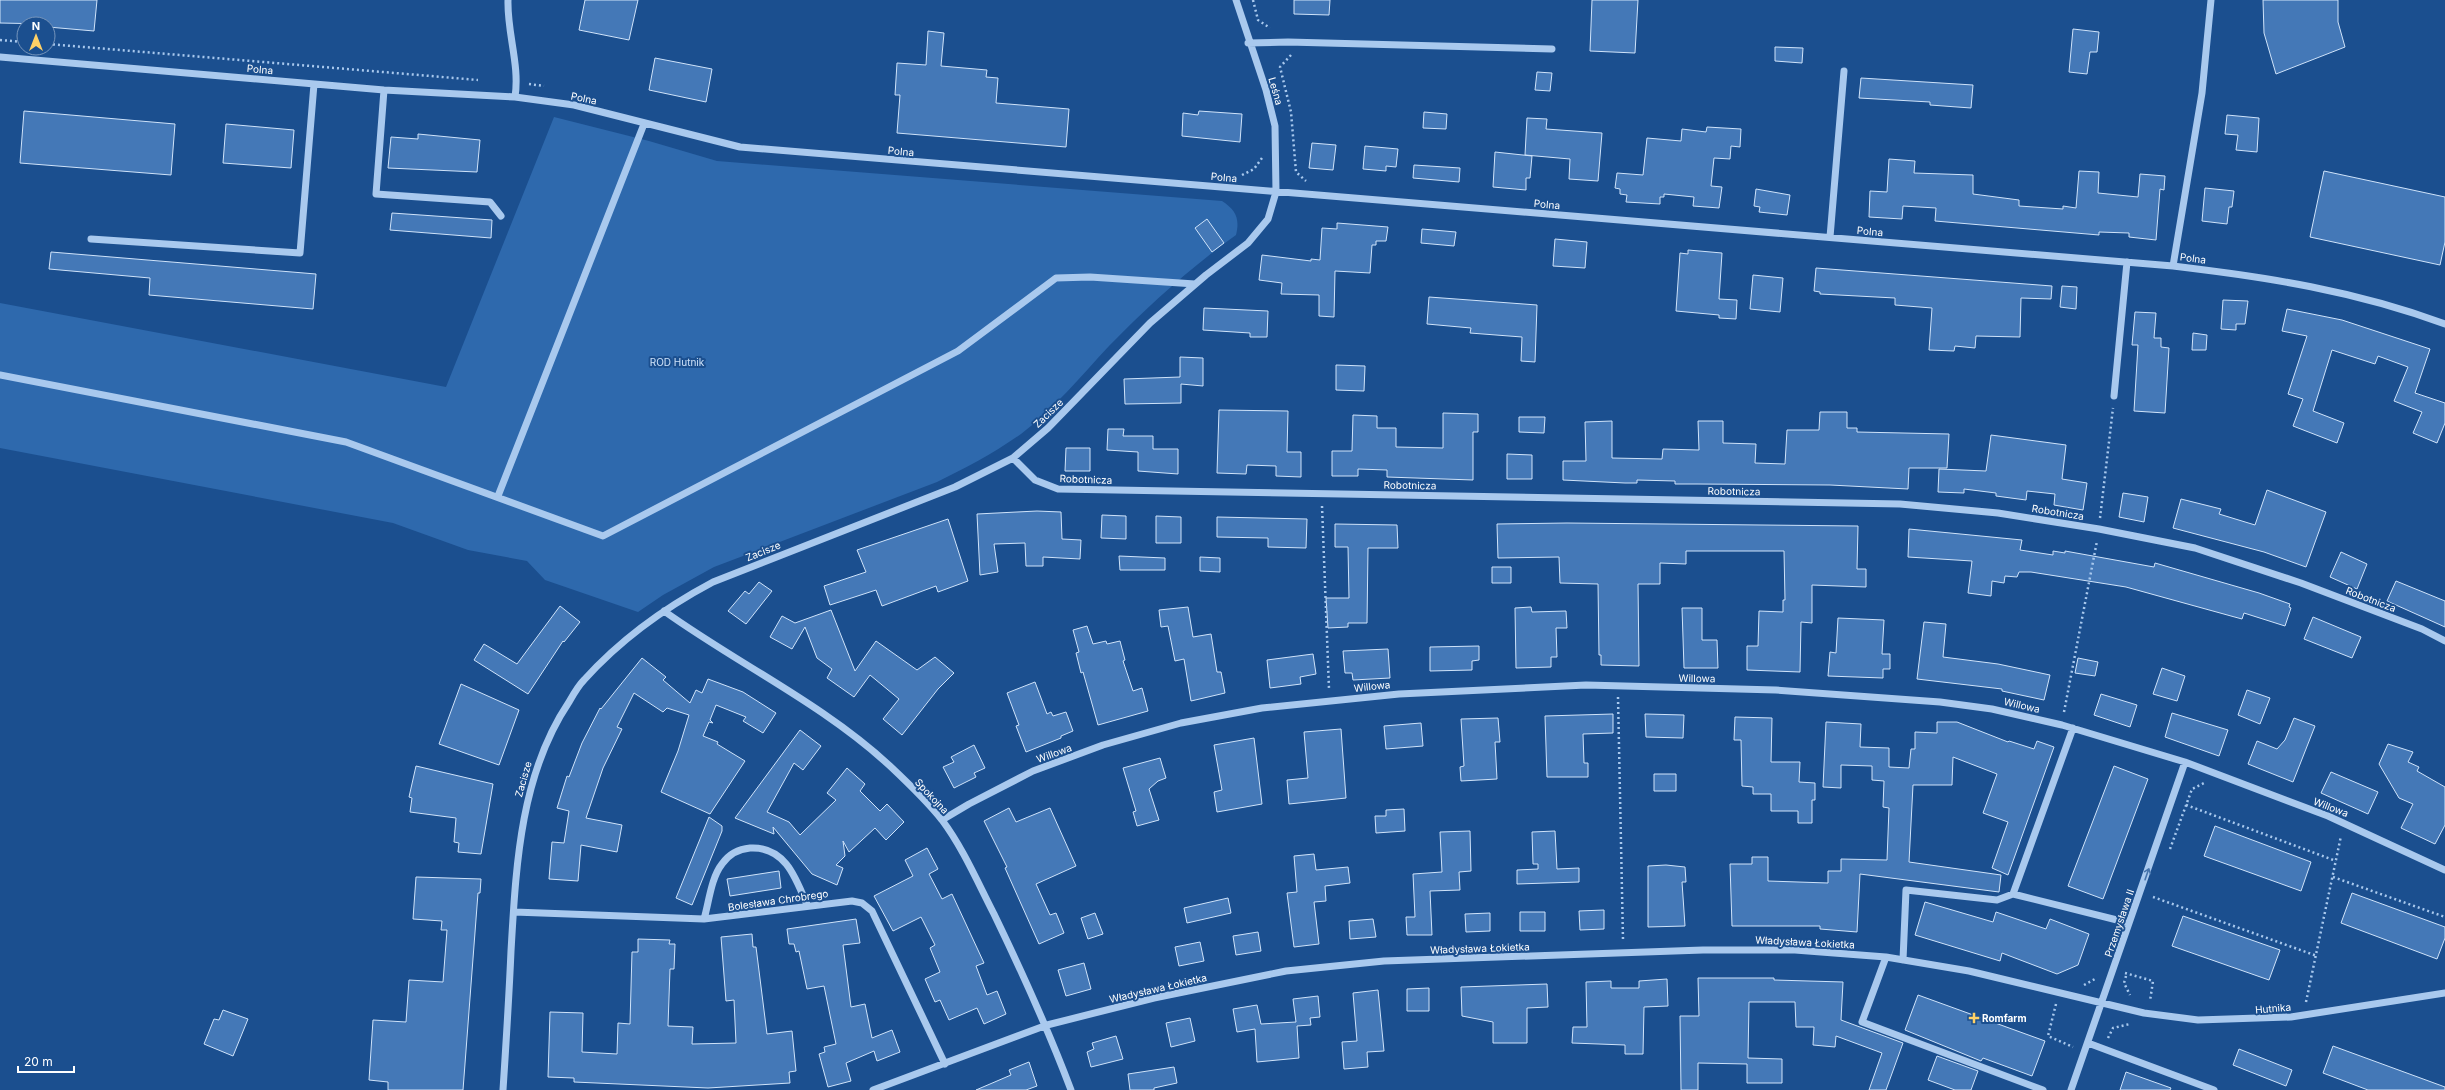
<svg xmlns="http://www.w3.org/2000/svg" width="2445" height="1090" viewBox="0 0 2445 1090" font-family="Inter,sans-serif">
<rect width="100%" height="100%" fill="#1b4f8f"/>
<path fill="#2e69ad" d="M554 117 649 141 717 161 1222 201C1236 210 1240 219 1236 235 1190 268 1149 305 1109 346 1081 376 1054 409 1021 434 994 453 966 468 937 482L714 567 663 595 638 612 545 580 527 561 468 550 393 523 0 448V303L446 387Z"/>
<path fill="#4478b7" stroke="#cfe3fa" d="M0 0H97L94 31 48 27V24L0 23Z
M585 0H638L629 40 579 30Z
M1294 0H1330L1329 15 1294 14Z
M1592 0H1638L1635 53 1590 51Z
M2263 0H2338V22L2345 47 2276 74 2264 33Z
M2073 29 2099 32 2097 52H2090L2087 74 2069 72Z
M928 31 944 33 941 66 987 70 986 77 998 78 996 103 1069 109 1066 147 897 133 900 95H895L897 63 926 65Z
M1775 47 1803 48 1802 63 1775 61Z
M655 58 712 69 706 102 649 90Z
M1537 72 1552 73 1550 91 1535 90Z
M1861 78 1973 85 1971 108 1930 105V102L1859 98Z
M24 111 175 124 171 175 20 163Z
M1199 111 1242 114 1240 142 1182 136 1183 113 1198 115Z
M1424 112 1447 114 1446 129 1423 128Z
M2227 115 2259 118 2257 152 2236 150 2238 135 2225 134Z
M1527 118 1547 119 1546 129 1602 133 1598 181 1569 179 1570 159 1525 155Z
M226 124 294 130 291 168 223 163Z
M1707 127 1741 129 1740 147 1731 146 1730 159 1714 158 1711 186 1722 187 1719 208 1693 206 1694 197 1664 194V197H1660V204L1626 202 1627 195 1620 194V189L1615 188 1617 173 1643 175 1647 138 1681 141 1682 129 1706 132Z
M418 134 480 140 477 172 388 168 391 137 418 139Z
M1312 143 1336 145 1333 170 1309 168Z
M1365 146 1398 149 1396 167 1386 166V171L1363 169Z
M1495 152 1532 156 1530 178H1526V190L1493 187Z
M1889 159 1915 161 1914 173 1973 175V194L2019 200V206L2063 209V206L2076 208 2079 171 2099 172 2098 193 2138 197 2140 174 2165 176 2164 190 2160 189 2156 240 2129 237V233L2099 232V235L1935 221 1936 208 1903 206 1902 219 1869 217 1870 191 1887 192Z
M1414 165 1460 168 1459 182 1413 178Z
M2324 171 2445 197V242L2440 265 2310 237Z
M2205 188 2234 191 2232 207H2229L2227 224 2202 221Z
M1756 189 1790 195 1787 215 1759 212 1760 207 1754 206Z
M392 213 492 220 491 238 390 230Z
M1207 219 1224 243 1212 252 1195 228Z
M1337 223 1388 227 1386 241H1376V245H1372L1370 273 1335 271 1334 317 1319 316V295L1281 294 1282 283 1259 280 1262 255 1311 261V259L1320 260 1322 228 1337 229Z
M1422 229 1456 232 1454 246 1421 243Z
M1555 239 1587 242 1585 268 1553 266Z
M1688 250 1722 253 1719 299 1737 300 1736 319 1719 318V315L1676 311 1680 253 1688 254Z
M51 252 316 274 313 309 149 295 150 278 49 269Z
M1816 268 2052 286 2051 299 2021 298 2020 337 1976 336 1975 348 1955 346 1954 351 1929 350 1932 308 1895 305V298L1820 294V292L1814 291Z
M1753 275 1783 278 1780 312 1750 309Z
M2062 286 2077 287 2076 309 2060 307Z
M1429 297 1537 305 1535 362 1521 361 1522 337 1470 333 1471 328 1427 324Z
M2223 300 2248 301 2245 324H2236V330L2221 329Z
M1204 308 1268 311 1267 337H1250V333L1203 330Z
M2287 309 2342 320 2430 349 2415 393 2445 403V423L2437 443 2413 433 2422 412 2394 401 2408 367 2378 356 2375 364 2332 350 2313 411 2344 423 2337 443 2293 426 2303 399 2288 394 2307 336 2282 331Z
M2135 312 2156 313 2154 338H2161V347L2169 348 2165 413 2134 411 2138 345H2132Z
M2193 333 2207 335 2206 350H2192Z
M1180 357 1203 358V386L1181 384V403L1125 404 1124 379 1180 377Z
M1336 365 1365 366 1364 391 1336 390Z
M1219 410 1288 411 1287 452H1301V477L1276 476V466L1247 465 1246 474 1217 473Z
M1820 412H1847V428H1857V432L1949 434 1947 468H1909L1908 489 1830 485 1697 484H1675V481L1637 480V483H1625L1563 480V461H1586L1585 422 1612 421V458L1662 459 1663 449 1699 450 1698 421H1723V443L1756 444 1755 463 1785 464 1787 430H1819Z
M1443 413 1478 414V432H1473V480L1387 477V470L1358 469V476H1332V451H1352L1353 415 1377 416V428H1396V447L1443 448Z
M1519 417H1545L1544 433 1519 432Z
M1108 429H1124L1123 436H1153V449H1178V474L1138 471V452L1107 450Z
M1991 435 2066 445 2062 479 2087 483 2083 510 2054 505 2055 494 2027 491 2026 500 1996 496V493L1964 489V493L1938 492 1939 469 1986 471Z
M1066 448H1090V471H1065Z
M1507 454 1532 455V479H1507Z
M2267 490 2326 512 2306 567 2264 552 2173 528 2181 499 2221 509 2219 514 2255 525Z
M2123 493 2148 497 2144 522 2119 517Z
M1037 511 1061 512 1062 539 1081 540 1080 559 1043 557V566H1026L1025 543 994 544 998 572 980 575 977 514Z
M1102 515 1126 516V539L1101 538Z
M1156 516 1181 517V543H1156Z
M1217 517 1307 519 1306 548 1268 547V538L1217 537Z
M948 519 968 581 938 592 936 586 882 606 876 590 830 605 824 586 866 572 857 550Z
M1567 523 1858 526 1857 569H1866V587L1812 585V623L1801 622 1800 672 1747 670V646H1758L1759 611 1783 612V600H1785L1784 551H1686V564L1660 563V584H1638L1639 666 1601 665V655H1599L1598 584 1560 583 1559 557 1498 558 1497 524Z
M1335 524 1397 525 1398 548H1368L1367 623H1348V627L1328 628 1326 598H1349L1348 547H1335Z
M1909 529 2022 540 2020 550 2053 555V551L2065 553V551L2154 567 2155 563 2259 593 2290 604 2289 607 2291 608 2285 626 2244 613 2242 619 2231 616 2126 587 2031 572H2019L2017 577 2005 576 2004 583 1992 581 1991 596 1968 593 1972 561 1908 557Z
M2341 552 2367 564 2357 589 2330 577Z
M1119 556 1165 558V570H1120Z
M1200 557 1220 558V572L1200 571Z
M1492 567H1511V583H1492Z
M2396 581 2445 601V627L2387 601Z
M759 582 772 591 746 624 728 611 745 591 749 594Z
M560 606 580 622 564 642 563 641 528 694 474 660 484 644 517 664Z
M1188 607 1193 637 1211 634 1217 672H1221L1225 693 1191 701 1184 659 1175 661 1168 626 1161 627 1159 610Z
M1531 607 1532 612 1566 611 1567 628H1556L1557 657H1551V667L1516 668 1515 608Z
M1682 608H1702V640H1717L1718 668H1684Z
M831 610 855 671 876 641 917 670 935 657 954 673 938 689 902 735 883 719 899 699 870 675 854 697 827 678 832 669 817 658 805 627 792 649 770 637 782 616 795 623Z
M2313 617 2361 637 2352 658 2304 639Z
M1838 618 1884 620 1882 654H1890V669H1883V678L1828 676 1830 652 1836 653Z
M1924 622 1946 624 1943 657 1998 664 2050 675 2044 700 2002 691V689L1917 679Z
M1087 626 1093 644 1106 641 1107 644 1120 641 1125 660 1123 661 1133 691 1142 688 1148 711 1098 725 1083 672 1081 673 1076 653 1079 652 1073 630Z
M1479 646V660L1472 661V670L1430 671V647Z
M1388 649 1390 678 1353 680 1352 673H1345L1343 651Z
M1313 654 1316 674 1300 677 1301 684 1270 688 1267 660Z
M642 658 666 677 663 680 690 703 696 690 702 693 708 679 743 692 776 713 763 733 743 721 746 717 716 705 710 720 713 723 709 722 703 736 718 742 717 744 745 761 710 814 661 792 678 751 689 715 667 708 663 712 634 693 617 727 622 729 603 768 586 818 622 825 617 852 581 845 578 881 549 879 552 842 564 843 569 811 557 808 567 776 569 777 582 743 600 708 601 709Z
M2078 658 2098 662 2095 676 2075 673Z
M2162 668 2185 676 2177 701 2153 694Z
M1035 682 1047 714 1051 712 1053 716 1066 712 1073 731 1061 736V738L1026 752 1016 726 1019 725 1007 693Z
M461 684 519 710 499 765 439 744Z
M2247 690 2270 698 2260 724 2238 715Z
M2101 694 2137 705 2130 727 2094 715Z
M2172 713 2228 730 2219 756 2165 737Z
M1613 714V733L1583 734 1584 763H1588V777H1547L1545 716Z
M1645 714 1684 715 1683 738 1646 737Z
M1735 717 1772 718 1771 762H1800L1799 782 1815 783V800H1812V823H1798V811H1771V794H1753V787L1742 786 1741 740H1734Z
M1498 718 1500 742H1495L1497 779 1461 781 1460 767 1464 766 1461 719Z
M2294 718 2315 726 2293 782 2248 764 2257 741 2277 749 2285 740Z
M1826 722 1861 724 1860 747 1889 748V767L1909 768 1911 749H1915V732L1937 733V722H1957L2008 742 2009 741 2034 749 2037 741 2054 747 2008 875 1992 868 2008 822 1983 813 1997 774 1953 757 1952 785H1913L1909 862 2001 875 1999 892 1860 874 1857 932 1820 929V926H1732L1730 864H1752V857H1768V881L1828 883V871H1841V859L1887 860 1889 808 1883 807 1884 781 1872 780V766L1841 765V788L1823 787Z
M1421 723 1423 746 1386 749 1384 726Z
M1341 729 1346 798 1289 804 1287 780 1308 778 1304 732Z
M800 730 821 746 803 770 794 763 767 812 789 822 800 835 836 800 827 793 847 768 865 784 860 791 880 811 887 804 904 822 886 840 875 828 849 852 843 841 845 856 836 865 843 868 837 885 812 874 773 827 774 834 735 818Z
M1254 738 1262 804 1217 812 1214 792 1222 790 1214 745Z
M2388 744 2413 752 2408 762 2419 767 2417 771 2445 787V825L2435 844 2401 828 2413 804 2399 798 2379 764Z
M974 745 985 768 974 773 976 777 954 788 943 767 954 762 951 757Z
M1160 758 1166 778 1158 781 1149 789 1159 820 1137 826 1133 812 1136 811 1123 768Z
M416 766 493 784 481 854 458 852 459 843 454 842 456 818 410 812 412 798 409 797Z
M2114 766 2148 779 2103 899 2068 886Z
M2331 772 2378 792 2368 814 2321 793Z
M1654 774H1676V791H1654Z
M1009 808 1016 822 1050 808 1076 866 1036 884 1050 915 1056 913 1064 933 1039 944 1005 868 1007 867 984 821Z
M1404 809 1405 831 1376 833 1375 816H1386V810Z
M709 817 722 826V831L692 905 676 898Z
M2215 826 2311 862 2301 891 2204 856Z
M1470 831 1471 871 1459 872 1460 890 1430 891 1432 935H1407L1406 917H1415L1413 874 1442 872 1440 832Z
M1555 831 1557 869 1579 868V882L1517 884V870L1538 869V864H1533L1532 832Z
M927 848 938 869 929 874 942 899 952 894 984 963 976 966 987 995 997 991 1006 1014 984 1024 977 1008 949 1020 940 1000 935 1002 925 979 940 972 930 948 935 945 921 917 893 931 874 896 913 876 905 860Z
M1314 854 1316 870 1348 867 1350 883 1325 886 1326 901 1314 902 1319 944 1294 947 1287 893 1297 892 1294 856Z
M1666 865 1685 867 1686 882H1682L1685 926 1648 927V866Z
M779 871 781 888 730 896 727 879Z
M416 877 481 879 480 893H478L463 1090H388V1082L369 1080 373 1020 406 1022 409 980 443 982 447 930H441L442 921 413 919Z
M2352 893 2445 927V938L2437 959 2341 923Z
M1228 898 1231 913 1187 923 1184 908Z
M1925 902 1993 922 1996 912 2046 929 2050 919 2089 934 2078 965 2057 974 2002 953 2000 961 1915 935Z
M1604 910V929L1580 930 1579 911Z
M1520 912H1545V931H1520Z
M1095 913 1103 934 1088 939 1081 918Z
M1490 913V931L1466 932 1465 914Z
M2183 916 2280 950 2269 980 2172 946Z
M856 919 860 943 843 945 851 1007 865 1004 872 1038 892 1030 900 1052 877 1061 874 1051 846 1063 851 1081 828 1087 819 1054 825 1052 824 1047 836 1044 824 986 807 989 799 951 796 952 794 944H789L787 929Z
M1373 919 1376 937 1350 939 1349 921Z
M1258 932 1261 951 1236 955 1233 936Z
M752 934 753 947H756L767 1034 792 1031 796 1071 789 1072 790 1083 708 1088 574 1082V1078L548 1077 550 1012 583 1013 582 1052 617 1054 618 1023 630 1024 632 952H638V939L670 940 669 944H675L674 969H670L668 1026 693 1027 692 1044 736 1043 734 1000 726 1001 721 937Z
M1200 942 1204 961 1179 966 1175 947Z
M1084 963 1091 989 1066 996 1058 970Z
M1698 978H1774V980L1843 982 1841 1020 1903 1043 1886 1090H1869L1882 1053 1836 1036 1835 1047 1813 1045 1814 1027H1796L1795 1002H1749L1748 1058 1782 1059V1083H1747V1064L1698 1063V1090H1681L1680 1016H1699Z
M1667 979 1668 1006 1644 1007 1643 1054H1625V1045L1572 1043 1573 1027H1587L1586 982 1611 981V988H1639V981Z
M1547 984 1548 1007 1527 1008V1043H1493V1022L1462 1016 1461 987Z
M1429 988V1011H1407V989Z
M1378 990 1384 1051 1367 1052 1368 1067 1344 1069 1342 1042 1357 1041 1353 993Z
M1918 995 2045 1041 2032 1076 1983 1058 1981 1061 1905 1030Z
M1318 996 1320 1017 1310 1018 1311 1025 1297 1026 1299 1058 1257 1062 1255 1029 1237 1032 1233 1009 1257 1005 1261 1024 1296 1022 1293 999Z
M223 1010 248 1019 233 1056 204 1044 214 1019 219 1020Z
M1190 1018 1195 1041 1171 1047 1166 1023Z
M1116 1036 1123 1059 1091 1067 1087 1052 1094 1049 1092 1043Z
M2333 1046 2445 1087V1090H2368L2323 1073Z
M2239 1049 2292 1070 2286 1086 2233 1065Z
M1937 1056 1978 1071 1971 1090H1955L1928 1080Z
M1029 1062 1037 1086 1026 1090H976L1011 1075 1009 1070Z
M1174 1067 1177 1083 1154 1088V1090H1130L1128 1074Z
M2126 1072 2171 1088 2170 1090H2120Z"/>
<g fill="none" stroke-linecap="round" stroke-linejoin="round">
<path stroke="#a9c9ee" stroke-width="2.5" stroke-dasharray="2 3" stroke-linecap="butt" d="M1253 0 1258 20 1270 28
M0 40 24 42
M48 44 478 80
M1291 55 1280 67 1291 112 1296 172 1306 181
M529 84 544 86
M1242 175 1254 169 1262 158
M1322 506 1329 689
M2100 518 2113 408
M1618 697 1623 940
M2064 712 2097 541
M2186 805 2336 861
M2170 849 2192 789 2204 783
M2333 877 2445 917
M2153 897 2317 956
M2125 973 2153 981 2150 1001
M2126 976 2124 983 2130 995
M2084 985 2095 979
M2306 1002 2341 836
M2056 1004 2048 1036 2073 1047
M2108 1038 2113 1028 2130 1024"/>
<path stroke="#a9c9ee" stroke-width="7" d="M508 0C507 33 520 65 515 97
M1248 43 1288 42 1552 49
M0 57 384 90 515 97 574 105 740 147 2173 266C2267 277 2356 291 2445 324
M384 90 376 194 490 202 501 216
M1830 237 1844 71
M91 239 300 253 314 84
M2173 266 2202 93 2211 0
M0 375 346 442 603 536 958 351 1056 278 1090 277 1195 284
M2114 396 2127 262
M1013 458 1035 480 1058 489 1900 504 1998 513 2099 529 2195 548 2301 583 2422 629 2445 641
M498 496 644 124
M664 611C738 664 823 704 890 766 907 782 927 801 942 820 963 848 978 883 994 914 1022 972 1048 1029 1071 1090
M942 820 969 804 1033 771 1103 745 1181 723 1262 708 1399 694 1586 685 1776 690 1940 702 1992 709 2062 725 2185 762 2328 816 2445 870
M2013 894 2073 728
M514 912 704 919 852 901 862 903 872 911 945 1064
M704 919C709 902 711 878 722 864 729 854 738 849 750 848 785 846 796 878 807 905
M1886 957 1862 1022 2043 1090
M1903 960 1906 890 1997 900 2013 894 2129 923
M2088 1043 2214 1090
M503 1090C506 1044 509 998 511 951 516 866 520 775 569 702 573 695 578 686 584 680 620 640 666 607 713 582L955 487 1013 458 1048 428 1150 323 1206 275 1248 243 1268 219 1276 192 1275 126 1266 90 1236 0
M873 1090 1047 1025 1154 998 1286 971 1384 961 1703 950H1795L1886 957 1969 971 2144 1013 2198 1020 2291 1017 2445 993
M2071 1090 2185 762"/>
</g>
<defs><path id="oneway-shaft" d="M-6 0H5M1.5-3L5.5 0L1.5 3" fill="none" stroke-width="1.6" stroke-linecap="round" stroke-linejoin="round"/></defs>
<use stroke="#4674ac" href="#oneway-shaft" transform="translate(2147 874) rotate(-71)"/>
<path fill="#ffd166" stroke="#1b4f8f" stroke-width="1.5" d="M1972 1012h4v4h4v4h-4v4h-4v-4h-4v-4h4z"/>
<g text-anchor="middle" stroke-width="4" stroke-linejoin="round" paint-order="stroke">
<g font-size="10" fill="#fff" stroke="#1b4f8f">
<text transform="translate(260 69) rotate(5)" y="4">Polna</text>
<text transform="translate(1276 91) rotate(74)" y="4">Leśna</text>
<text transform="translate(584 98) rotate(12)" y="4">Polna</text>
<text transform="translate(901 151) rotate(5)" y="4">Polna</text>
<text transform="translate(1224 177) rotate(5)" y="4">Polna</text>
<text transform="translate(1547 204) rotate(5)" y="4">Polna</text>
<text transform="translate(1870 231) rotate(5)" y="4">Polna</text>
<text transform="translate(2193 258) rotate(7)" y="4">Polna</text>
<text transform="translate(1048 413) rotate(-44)" y="4">Zacisze</text>
<text transform="translate(1086 479) rotate(2)" y="4">Robotnicza</text>
<text transform="translate(1410 485) rotate(1)" y="4">Robotnicza</text>
<text transform="translate(1734 491) rotate(1)" y="4">Robotnicza</text>
<text transform="translate(2058 512) rotate(9)" y="4">Robotnicza</text>
<text transform="translate(763 551) rotate(-22)" y="4">Zacisze</text>
<text transform="translate(2371 599) rotate(21)" y="4">Robotnicza</text>
<text transform="translate(1697 678) rotate(1)" y="4">Willowa</text>
<text transform="translate(1372 686) rotate(-6)" y="4">Willowa</text>
<text transform="translate(2022 705) rotate(13)" y="4">Willowa</text>
<text transform="translate(1054 753) rotate(-20)" y="4">Willowa</text>
<text transform="translate(523 779) rotate(-74)" y="4">Zacisze</text>
<text transform="translate(932 796) rotate(47)" y="4">Spokojna</text>
<text transform="translate(2331 807) rotate(21)" y="4">Willowa</text>
<text transform="translate(778 900) rotate(-8)" y="4">Bolesława Chrobrego</text>
<text transform="translate(2119 923) rotate(-71)" y="4">Przemysława II</text>
<text transform="translate(1805 942) rotate(3)" y="4">Władysława Łokietka</text>
<text transform="translate(1480 948) rotate(-2)" y="4">Władysława Łokietka</text>
<text transform="translate(1158 988) rotate(-13)" y="4">Władysława Łokietka</text>
<text transform="translate(2273 1008) rotate(-5)" y="4">Hutnika</text>
</g>
<g font-size="10" fill="#cfe3fa" stroke="#1b4f8f">
<text x="677" y="366">ROD Hutnik</text>
</g>
<g font-size="10" font-weight="bold" fill="#fff" stroke="#1b4f8f" text-anchor="start">
<text x="1982" y="1022">Romfarm</text>
</g>
</g>
<g transform="translate(36 36)"><circle r="19" fill="#1b4f8f" stroke="#7695bc"/>
<path d="M0-3L7 15L0 10L-7 15Z" fill="#ffd166"/>
<text y="-6" font-size="11" font-weight="bold" text-anchor="middle" fill="#ffffff">N</text>
</g>
<path d="M18 1066v6h56v-6" fill="none" stroke="#ffffff" stroke-width="2"/>
<text x="24" y="1066" font-size="12" fill="#ffffff" stroke="#1b4f8f" stroke-width="3" paint-order="stroke">20 m</text>
</svg>
